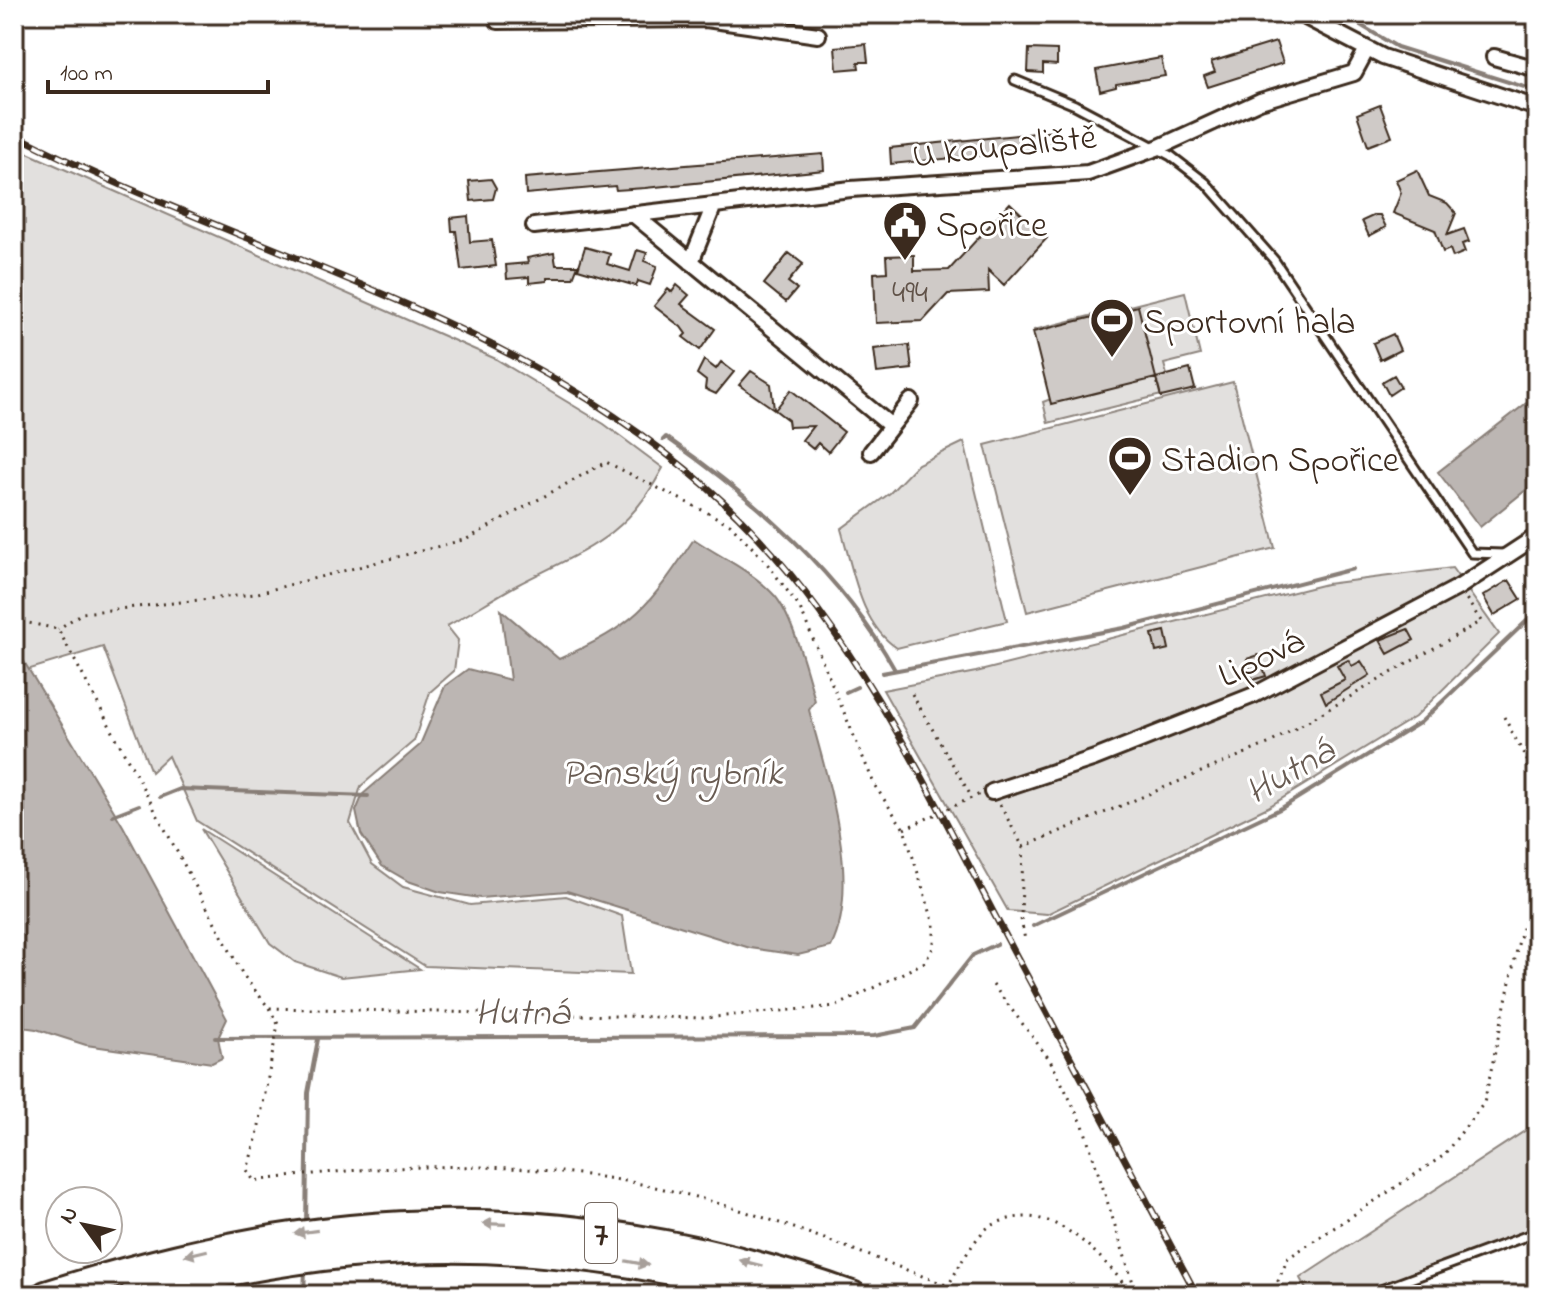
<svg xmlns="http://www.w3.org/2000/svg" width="1551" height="1309" viewBox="0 0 1551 1309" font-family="'Indie Flower',sans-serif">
<rect width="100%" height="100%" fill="#fff"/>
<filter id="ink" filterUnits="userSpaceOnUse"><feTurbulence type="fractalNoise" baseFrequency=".0125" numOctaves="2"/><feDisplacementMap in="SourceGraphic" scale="16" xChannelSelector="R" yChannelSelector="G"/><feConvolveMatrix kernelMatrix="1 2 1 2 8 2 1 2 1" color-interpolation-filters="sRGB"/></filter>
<g filter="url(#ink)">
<path fill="#e2e0de" stroke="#8e857e" stroke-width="2" d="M14 147 496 359 604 424 663 468C625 540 584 550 517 585 493 598 471 613 447 626L458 640 454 671 430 692 414 741 361 786 350 823 372 864 403 887 470 905 566 896 622 916 631 974 425 966 197 821 168 756 151 772 103 647 14 674Z
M1185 292 1200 355 1164 364 1167 375 1194 387 1048 423 1043 402 1051 399 1034 330Z
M1233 382 1275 548 1027 612 985 445Z
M964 442 1007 621 897 648C860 624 853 569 841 529L890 493 918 464Z
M1452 568 1499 634 1415 717 1268 807 1047 914 1008 911 883 690 976 672 1326 584Z
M201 829 420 969 341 977 295 962 270 943Z
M1537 1123V1230L1411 1273 1362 1295H1309L1300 1278Z"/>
<path fill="#bcb6b3" stroke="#887e77" stroke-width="2" d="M1529 401 1537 412V481L1480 527 1438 472Z
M694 539C720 557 754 572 775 596 793 617 808 674 815 701L809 710C826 775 863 883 831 947L798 955 750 948 567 891 480 898 440 892 408 881 382 866 361 834 356 811 363 794 420 745 445 686 468 669 510 680 501 610 559 659C635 625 649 607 694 539Z
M23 660 123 826 227 1019 218 1038 222 1058 212 1063 86 1045 36 1029 14 1026V665Z"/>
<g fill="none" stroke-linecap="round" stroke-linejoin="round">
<path stroke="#887e77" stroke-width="4" d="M1342 14 1397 47 1537 91
M663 440 666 437C755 499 842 574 895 670
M882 673 1124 628 1353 569
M846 692 857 687
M160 797 180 789 368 796
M113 815 139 805
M1033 926 1280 809 1421 722 1537 611
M215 1038 874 1036 915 1028 973 955 997 944
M306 1225 308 1093 318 1039
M304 1295 305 1269"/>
</g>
<path fill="#cfcac7" stroke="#3b2a1e" stroke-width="2" d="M1276 42 1283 63 1208 87 1204 76 1215 72 1211 62Z
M866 44 868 62H858L859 68 837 70 835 47Z
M1029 49 1057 50V65L1043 64V73L1028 72Z
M1161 58 1165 76 1116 84V87L1100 91 1096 70Z
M1380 105 1392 137 1368 146 1357 114Z
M1055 131 1057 148 891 164 890 148Z
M823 154 824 170 645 188 616 190 615 186 526 194 525 178Z
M1417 170 1429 196 1447 203 1456 213 1447 235 1464 229 1469 242 1462 244 1465 252 1453 257 1450 249 1443 252 1435 230 1393 213 1401 193 1396 180Z
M491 179 496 188 493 199 471 201 469 181Z
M1010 203 1047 238 1004 285 988 270 989 292 948 294 923 321 876 323 874 273 887 272 886 256 914 255V271L949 270Z
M1375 215H1380L1386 227 1369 236 1362 221Z
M468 216 470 242 492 240 496 266 461 270 456 231H452L451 218Z
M585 247 610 254 607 264 630 271 637 250 647 253 644 261 657 266 650 285 638 281 636 286 578 269Z
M554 253 556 265H578L573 278H547V281L529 283V277L507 279 506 265 528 263 527 258Z
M789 253 803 264 788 282 797 289 786 302 764 284Z
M677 285 689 295 681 304 715 329 700 350 683 337 686 334 681 327 654 306 668 289 672 292Z
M1138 306 1156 378 1051 404 1033 332Z
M1393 334 1400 350 1380 360 1373 343Z
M909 345 912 369 877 373 874 349Z
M704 360 716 369 721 362 734 372 716 394 705 389 706 381 697 374Z
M1190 369 1195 389 1161 397 1156 378Z
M751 371 771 384 774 409 739 385Z
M1394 375 1401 387 1389 395 1382 382Z
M791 390 844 432 828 452 818 443 813 449 802 440 813 426 789 427 788 420 775 410Z
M1509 580 1521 599 1494 615 1483 596Z
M1408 629 1414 640 1388 654 1380 640Z
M1165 631 1169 649 1156 652 1152 634Z
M1259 655 1266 676 1253 680 1247 659Z
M1348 660 1352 666 1361 661 1370 675 1326 703 1321 692 1345 680 1337 666Z"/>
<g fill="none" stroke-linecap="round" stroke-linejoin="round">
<g stroke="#3b2a1e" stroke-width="13">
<path id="lane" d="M1015 80 1075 105 1171 156 1206 183 1274 260 1472 553 1503 554
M1367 1295 1537 1232"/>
</g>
<g stroke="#3b2a1e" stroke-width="20">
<path id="street" d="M1300 14 1383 57 1537 108
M498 21 706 19 818 35
M1494 57 1537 69
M633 214 891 426
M534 226 851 189 1088 173 1157 148 1260 101 1354 73 1367 49
M691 262 714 205
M871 452 911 401
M992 792 1095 758 1254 695 1459 587 1537 536"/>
</g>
<g stroke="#3b2a1e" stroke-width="32">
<path id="highway" d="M46 1295C329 1204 569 1196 852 1295
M133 1295C354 1234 550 1233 771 1295"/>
</g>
<path stroke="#3b2a1e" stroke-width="3" stroke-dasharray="2 6" stroke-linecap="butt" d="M14 620 58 629 243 975 269 1008 703 1018 837 1006 925 962 934 946V924L904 829 875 786 800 608 766 562 730 524 606 462 467 539 254 594 82 613 58 629
M912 694 971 796
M1504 717 1537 779
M1000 805 1023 847 1021 919 1025 940
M904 829 980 794
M1023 847 1270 743 1481 621 1465 597
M993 985 1050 1060 1083 1125 1137 1295
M269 1008 278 1024 257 1136 247 1170 254 1181C389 1163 531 1158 664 1189 770 1214 872 1258 973 1295
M962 1261C969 1251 979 1233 989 1227 1049 1193 1099 1253 1133 1295
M364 1295 428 1287 514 1295
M1287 1295 1278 1281 1288 1258 1443 1156 1484 1103 1519 940 1537 887"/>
<use href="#lane" stroke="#fff" stroke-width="7"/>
<use href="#street" stroke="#fff" stroke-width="14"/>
<use href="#highway" stroke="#fff" stroke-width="26"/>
<g stroke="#3b2a1e" stroke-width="7">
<path id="rail" d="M14 134C191 226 387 281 560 382 630 423 703 477 758 537 862 649 930 792 1001 927 1066 1050 1132 1172 1197 1295"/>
</g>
<use href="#rail" stroke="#fff" stroke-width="4" stroke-dasharray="12" stroke-linecap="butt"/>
<path stroke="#3b2a1e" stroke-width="3" stroke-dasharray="2 6" stroke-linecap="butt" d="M943 1295 962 1261"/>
</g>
<defs><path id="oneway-solid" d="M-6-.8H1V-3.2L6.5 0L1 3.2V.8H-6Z" transform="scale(2)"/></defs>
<g fill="#a79f9a">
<use href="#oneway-solid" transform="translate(494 1224) rotate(-178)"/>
<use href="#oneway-solid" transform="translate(306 1232) rotate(172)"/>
<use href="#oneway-solid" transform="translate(196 1253) rotate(167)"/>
<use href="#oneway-solid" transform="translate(637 1263) rotate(10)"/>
<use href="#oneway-solid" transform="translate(751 1263) rotate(-165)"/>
</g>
</g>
<defs>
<g id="civic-pin" transform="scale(2.3)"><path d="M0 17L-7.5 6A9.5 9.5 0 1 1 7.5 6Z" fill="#3b2a1e" stroke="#fff"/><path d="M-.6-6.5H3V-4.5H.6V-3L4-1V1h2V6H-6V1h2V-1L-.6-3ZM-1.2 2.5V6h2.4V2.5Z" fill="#fff"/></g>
<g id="stadium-pin" transform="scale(2.3)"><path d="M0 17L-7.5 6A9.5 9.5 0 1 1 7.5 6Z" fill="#3b2a1e" stroke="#fff"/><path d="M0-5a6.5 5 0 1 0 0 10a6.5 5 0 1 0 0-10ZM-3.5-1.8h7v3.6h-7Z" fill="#fff"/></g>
</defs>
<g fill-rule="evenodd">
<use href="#civic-pin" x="905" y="223"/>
<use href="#stadium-pin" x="1112" y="320"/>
<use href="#stadium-pin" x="1130" y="458"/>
</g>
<g text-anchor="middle" stroke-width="6" stroke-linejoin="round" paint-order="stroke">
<g font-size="32" fill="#605248">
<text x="910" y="302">494</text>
</g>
<rect fill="#fff" stroke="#766a62" stroke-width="2" x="585" y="1203" width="32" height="60" rx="6"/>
<g font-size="34" font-weight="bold" fill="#3b2a1e">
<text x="601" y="1245">7</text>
</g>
<g font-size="36" fill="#3b2a1e" stroke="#fff">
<text transform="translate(1004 144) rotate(-6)" y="13">U koupaliště</text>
<text transform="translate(1260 656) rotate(-26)" y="13">Lipová</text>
</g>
<g font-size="36" fill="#3b2a1e" stroke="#fff" text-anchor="start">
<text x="936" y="236">Spořice</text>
<text x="1143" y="333">Sportovní hala</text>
<text x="1161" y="471">Stadion Spořice</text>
</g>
<g font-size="38" font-style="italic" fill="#685b52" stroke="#fff">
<text transform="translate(1289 770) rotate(-30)" y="13">Hutná</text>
<text x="672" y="784">Panský rybník</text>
<text x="522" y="1024">Hutná</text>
</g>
</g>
<rect width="1551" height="1309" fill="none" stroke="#fff" stroke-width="48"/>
<rect x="24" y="24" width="1503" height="1261" fill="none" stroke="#3b2a1e" stroke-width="3" filter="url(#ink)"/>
<g transform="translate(84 1225) rotate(303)"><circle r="38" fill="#ffffff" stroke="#b1aaa5" stroke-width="2"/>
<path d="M0-6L14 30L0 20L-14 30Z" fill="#3b2a1e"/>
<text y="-12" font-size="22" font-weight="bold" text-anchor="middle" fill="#3b2a1e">N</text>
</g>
<path d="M48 80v12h220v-12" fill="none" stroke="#3b2a1e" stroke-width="4"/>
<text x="60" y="80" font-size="24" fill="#3b2a1e" stroke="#ffffff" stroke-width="6" paint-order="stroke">100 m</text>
</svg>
